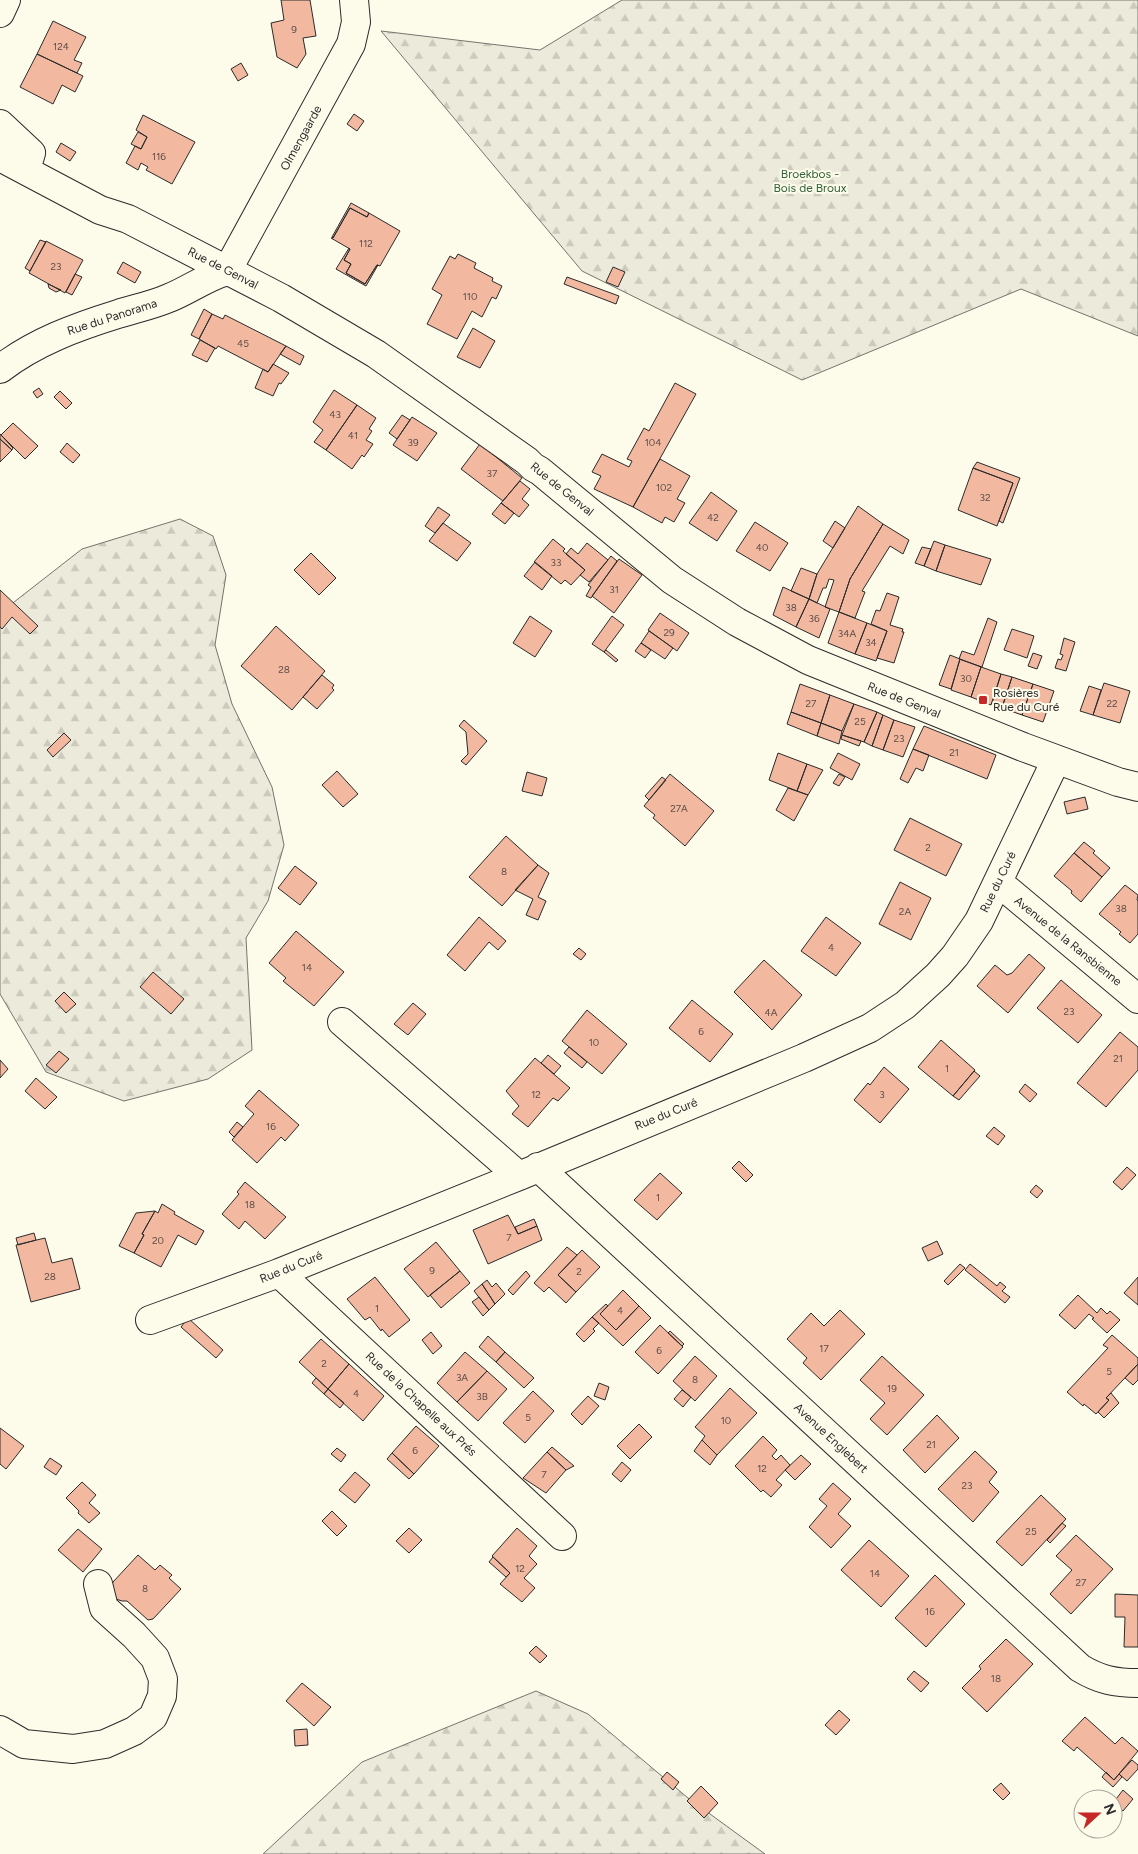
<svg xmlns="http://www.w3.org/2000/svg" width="1138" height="1854" viewBox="0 0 1138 1854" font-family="Figtree,sans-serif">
<defs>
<pattern id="forest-firs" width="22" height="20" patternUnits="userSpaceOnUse" patternTransform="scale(1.25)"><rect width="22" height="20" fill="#ecebdb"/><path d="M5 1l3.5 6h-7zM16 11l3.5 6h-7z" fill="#cbcabc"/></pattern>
</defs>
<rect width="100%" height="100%" fill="#fdfbea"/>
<path fill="url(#forest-firs)" stroke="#74746e" d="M622 0H1138V336L1021 289 802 380 582 271 381 31 540 50Z
M180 519 213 536 226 575 215 645 232 704 272 787 284 845 268 901 246 938 252 1050 208 1079 124 1101 46 1072 0 994V613L82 549Z
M536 1691 588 1714 688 1798 765 1854H263L362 1762Z"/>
<path fill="#f2b8a0" stroke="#2b2b2b" d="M281 0H310L316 36 303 38 306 54 297 68 277 57 271 23 284 20Z
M53 21 86 37 74 60 82 63 77 73 37 54Z
M37 54 83 76 75 92 62 85 53 104 20 87Z
M241 63 248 75 238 81 231 69Z
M354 114 364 121 357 131 347 124Z
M143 115 195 142 172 184 146 170 148 167 141 163 138 170 126 163 135 146 141 149 147 137 136 130Z
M138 132 147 137 141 149 131 144Z
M61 143 76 152 70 161 56 152Z
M351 203 369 213 367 217 350 208 333 238 332 237Z
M350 208 367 217 369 213 400 231 380 266 377 265 365 284 346 273 351 264 344 260 350 249 331 238H333Z
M40 240 46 242 30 271 25 268Z
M46 241 83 260 65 293 29 273Z
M349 248 350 249 344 260 351 264 346 273 365 284 377 265H378L366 286 336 269Z
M458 254 476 263 474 268 493 278 492 281 502 286 496 299 492 297 482 317 472 311 457 339 427 324 442 295 432 289 450 256 455 259Z
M123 262 141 272 135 283 117 273Z
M613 267 625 272 618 287 606 282Z
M75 274 82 277 72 295 66 292Z
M567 277 619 296 616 304 564 284Z
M48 284 61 290 56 292 49 288Z
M204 309 212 314 199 339 191 335Z
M212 314 223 319 225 315 286 346 268 372 218 346 216 349 199 339Z
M473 328 495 341 480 368 457 357Z
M200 340 215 348 207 362 192 355Z
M286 346 304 356 300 365 280 354Z
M273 364 289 373 281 384 279 383 273 396 255 388 263 369 268 372Z
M675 383 696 394 633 507 594 489 601 476 592 472 602 454 629 467 632 461 627 459 644 428 649 431Z
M39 388 43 394 37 398 33 392Z
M334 390 357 405 326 450 314 442 323 430 313 422Z
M60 391 72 403 66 409 54 397Z
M357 405 376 418 369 429 372 431 366 440 373 444 364 457 362 455 352 469 326 450Z
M402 415 410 420 397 439 389 433Z
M412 417 437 433 417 461 393 445Z
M13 423 38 446 25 459 1 435Z
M0 434 13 448 12 450 0 439Z
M0 439 12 450 0 462Z
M67 443 80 455 73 463 60 452Z
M480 444 522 478 503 501 461 469Z
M660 459 690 476 677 499 685 503 674 522 665 517 662 523 633 507Z
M977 462 1020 478 1003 523 999 521 1013 483 973 468Z
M973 468 1013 483 997 526 958 510Z
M520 481 530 489 522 499 529 505 519 517 501 503Z
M711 492 737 511 717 541 689 523Z
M501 503 514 513 505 524 492 514Z
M858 506 883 524 850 579 839 612 825 607 834 580 829 579 826 588H823L817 603 809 599 817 574Z
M438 507 450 515 435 533 425 526Z
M835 521 845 528 833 548 823 541Z
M755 522 788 543 770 571 736 551Z
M443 523 471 543 457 561 429 541Z
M883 524 909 540 903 554 890 546 862 591 865 592 855 618 839 612 850 579Z
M553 539 565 549 563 551 585 570 571 585 565 580 561 584 534 562Z
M934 541 945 545 936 571 924 566Z
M587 543 608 560 589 582 580 575 585 570 566 554 571 548 578 554Z
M945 545 991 559 981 585 936 571Z
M922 547 931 549 924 566 915 563Z
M311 553 336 578 319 595 294 570Z
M611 556 617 561 591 598 586 596 591 587 588 585Z
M619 559 642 575 614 613 592 596Z
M535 562 552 576 542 590 524 576Z
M801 568 817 574 809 599 791 591Z
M783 587 809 599 796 627 773 615Z
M0 590 38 626 30 634 12 617 2 629 0 627Z
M887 593 899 597 890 625 903 629 902 632H904L894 663 877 658 887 631 871 624 876 610 880 611Z
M809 599 830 609 819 638 796 627Z
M839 612 867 623 855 654 828 643Z
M660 613 689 633 677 651 648 630Z
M530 616 552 631 535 657 513 643Z
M612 616 624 625 604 652 592 644Z
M988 618 997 622 982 667 959 659 962 651 974 655Z
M867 623 887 631 876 661 855 654Z
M276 626 325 671 292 710 241 666Z
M1012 629 1034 636 1027 658 1004 650Z
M649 631 673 648 665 659 641 643Z
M1064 638 1075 642 1066 671 1055 668 1058 659 1061 660 1063 655 1060 654Z
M641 643 651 650 645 658 635 651Z
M606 650 618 660 616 662 604 652Z
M1033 653 1042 656 1037 669 1028 666Z
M950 655 960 659 951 689 939 685Z
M960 659 981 667 971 697 951 690Z
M981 667 1001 674 991 705 971 697Z
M1001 674 1012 677 1002 707 992 703Z
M322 675 334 685 332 688 334 690 317 709 303 697Z
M1012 677 1033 684 1022 715 1002 708Z
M1104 683 1130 691 1120 723 1093 715Z
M800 684 830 695 821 723 791 712Z
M1033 684 1054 691 1043 722 1022 715Z
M1089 686 1101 690 1093 715 1080 711Z
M830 695 854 704 842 731 821 723Z
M854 704 877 712 864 742 842 735Z
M791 712 821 723 817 736 787 724Z
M877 712 883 715 872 746 864 742Z
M883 715 894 720 883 750 872 746Z
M464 720 487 741 466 765 461 761 468 754 466 732 459 726Z
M894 720 915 727 903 757 883 750Z
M821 723 842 731 839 744 817 736Z
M924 726 996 755 987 779 913 749Z
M64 733 71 740 53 757 47 750Z
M842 735 861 741 859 746 841 739Z
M913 749 929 755 923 771 916 768 908 783 900 779Z
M778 753 807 764 797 791 769 780Z
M838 753 860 764 852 780 830 768Z
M807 764 823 770 808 795 797 791Z
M337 771 358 794 343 807 322 785Z
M527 772 547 778 542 796 522 791Z
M670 774 714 811 685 846 653 818 655 815 644 806Z
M839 774 845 777 839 786 833 783Z
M662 777 666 780 649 800 645 796Z
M788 788 808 795 794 821 776 810Z
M1085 797 1088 809 1067 814 1064 802Z
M910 818 962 844 946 876 894 850Z
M506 836 538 865 502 906 469 877Z
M1084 842 1095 851 1093 853 1110 868 1102 877 1074 853Z
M1074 853 1102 877 1081 902 1071 893 1072 891 1054 876Z
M538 865 549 873 538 897 546 901 538 920 526 915 533 899 515 890Z
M295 866 317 883 300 905 278 888Z
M900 882 931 898 911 940 879 924Z
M1125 885 1138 895 1137 900 1138 901V934L1130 943 1119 934 1121 932 1099 914Z
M479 917 506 941 498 950 489 942 465 971 447 955Z
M826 917 861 943 836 976 801 951Z
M296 931 344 972 314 1006 283 981 286 978 269 963Z
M579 948 586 954 581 960 573 954Z
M1029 954 1045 968 1008 1013 977 986 995 965 1007 975 1012 973Z
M764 960 802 995 772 1030 734 992Z
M153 972 184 999 171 1014 140 987Z
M1061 980 1102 1015 1078 1043 1037 1008Z
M64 992 76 1004 66 1013 55 1001Z
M692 1000 733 1034 710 1062 669 1028Z
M413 1003 426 1014 408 1035 394 1024Z
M587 1010 627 1044 602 1074 562 1041Z
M1120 1032 1138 1047V1070L1106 1107 1077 1083Z
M941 1040 975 1070 953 1096 918 1067Z
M569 1047 587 1062 582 1068 564 1053Z
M59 1051 69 1059 56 1073 46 1065Z
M548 1055 561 1066 554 1074 541 1063Z
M535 1058 570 1088 558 1101 553 1098 528 1127 512 1114 519 1106 506 1091Z
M0 1060 8 1069 0 1078Z
M884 1067 909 1089 880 1123 854 1100 868 1083 870 1085Z
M974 1071 980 1076 959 1100 953 1096Z
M36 1078 57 1097 45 1109 25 1091Z
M1025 1084 1037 1094 1030 1102 1019 1092Z
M259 1090 299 1125 285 1141 281 1137 257 1163 232 1140 254 1114 245 1106Z
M237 1122 243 1127 234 1137 229 1132Z
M994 1127 1005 1136 998 1145 986 1136Z
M739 1161 753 1175 746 1182 732 1168Z
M1127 1167 1136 1175 1122 1190 1113 1182Z
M660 1173 682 1193 657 1220 634 1200Z
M245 1182 286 1217 265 1239 245 1221 239 1229 222 1214 239 1194 237 1192Z
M1036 1185 1043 1191 1037 1198 1030 1192Z
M162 1204 175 1212 174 1214 204 1231 196 1245 178 1235 161 1267 134 1253 144 1235 142 1234 155 1211 158 1213Z
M155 1211 142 1234 144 1235 134 1253 119 1246 136 1213Z
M508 1215 518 1234 537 1226 542 1240 488 1264 473 1230Z
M534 1219 537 1226 518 1234 515 1227Z
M34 1233 36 1240 18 1245 16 1238Z
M45 1238 52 1263 72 1258 80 1289 31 1302 16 1245Z
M937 1241 943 1254 928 1261 922 1248Z
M436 1242 460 1271 428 1297 404 1269Z
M567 1247 577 1255 558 1275 576 1292 566 1303 549 1287 544 1292 534 1283Z
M582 1250 600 1267 576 1292 558 1275Z
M960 1264 965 1268 948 1285 944 1281Z
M970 1264 997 1286 1000 1282 1006 1287 1002 1291 1010 1297 1005 1303 965 1270Z
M460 1271 470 1283 441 1308 430 1295Z
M526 1271 530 1276 513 1295 508 1290Z
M375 1277 410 1320 389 1337 382 1329 381 1331 370 1317 365 1320 347 1299Z
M1138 1277V1305L1124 1293Z
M487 1280 492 1287 496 1283 505 1294 495 1304 482 1284Z
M482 1284 495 1304 489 1310 474 1291Z
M623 1290 639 1306 616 1330 600 1314Z
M1078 1295 1097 1313 1101 1308 1107 1314 1110 1311 1120 1320 1107 1333 1092 1319 1094 1318 1089 1314 1075 1329 1059 1315Z
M479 1297 489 1310 483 1316 472 1302Z
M606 1304 608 1306 600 1314 616 1330 639 1306 651 1318 623 1346 592 1317Z
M840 1310 865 1334 821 1380 803 1363 807 1358 787 1339 811 1313 824 1326Z
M592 1317 599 1323 593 1329 595 1331 584 1342 576 1334Z
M188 1318 223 1350 216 1358 181 1327Z
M660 1325 683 1347 658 1374 635 1352Z
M670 1331 684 1344 682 1346 668 1333Z
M431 1332 442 1346 433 1354 422 1340Z
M1112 1335 1138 1358V1364L1106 1398 1109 1400 1096 1414 1084 1404 1083 1406 1067 1392 1108 1348 1103 1345Z
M488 1336 505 1352 496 1362 479 1347Z
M321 1339 349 1364 328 1389 299 1362Z
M465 1352 487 1371 457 1402 437 1383Z
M505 1352 534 1378 524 1388 496 1362Z
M695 1356 717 1376 695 1401 673 1381Z
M882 1356 924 1395 887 1435 870 1419 885 1403 860 1380Z
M349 1364 384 1396 363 1421 328 1389Z
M1138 1364V1380L1133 1385 1125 1378Z
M487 1371 507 1389 478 1421 457 1402Z
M316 1378 328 1389 324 1394 312 1383Z
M599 1383 609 1387 605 1400 594 1396Z
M730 1388 757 1413 717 1455 702 1440 705 1436 695 1427Z
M328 1389 344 1403 340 1408 324 1394Z
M682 1390 691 1397 683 1407 674 1399Z
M533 1391 554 1411 525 1443 503 1423Z
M1111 1393 1119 1403 1104 1418 1098 1412 1109 1400 1106 1398Z
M588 1396 599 1406 582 1425 571 1414Z
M937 1415 959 1438 925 1473 903 1450Z
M639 1424 652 1437 630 1459 617 1446Z
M416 1426 439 1446 414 1474 392 1453Z
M0 1428 24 1446 6 1469 0 1464Z
M763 1436 777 1450 772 1456 776 1460 781 1455 790 1465 776 1480 782 1485 771 1497 763 1490 761 1492 735 1466Z
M702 1440 717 1455 710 1465 694 1451Z
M552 1447 574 1466 566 1470 547 1452Z
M337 1448 346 1455 341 1462 331 1454Z
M975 1451 997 1472 989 1482 999 1492 973 1522 938 1489Z
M547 1452 566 1470 546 1493 523 1478Z
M392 1453 414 1474 409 1479 387 1459Z
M801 1455 811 1464 795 1480 785 1470Z
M50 1458 62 1466 56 1475 44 1467Z
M622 1462 631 1470 621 1482 612 1474Z
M355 1472 370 1485 355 1503 339 1490Z
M82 1482 96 1495 89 1503 100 1513 89 1523 78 1513 79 1511 66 1498Z
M833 1483 851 1499 838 1514 851 1526 831 1548 809 1527 827 1506 819 1499Z
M1041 1495 1066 1519 1022 1566 996 1542Z
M332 1511 347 1526 337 1536 322 1521Z
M1062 1523 1066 1526 1050 1543 1047 1540Z
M409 1528 422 1540 409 1553 396 1541Z
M517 1528 537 1546 529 1556 537 1564 524 1578 535 1588 522 1602 500 1584 510 1573 492 1556Z
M78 1529 102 1549 83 1572 58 1550Z
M1076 1535 1113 1569 1071 1614 1050 1594 1072 1570 1056 1556Z
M869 1540 909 1576 881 1607 841 1570Z
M138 1555 155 1570 160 1565 172 1575 169 1578 181 1589 153 1619 148 1620 127 1601H122L116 1599 111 1587 113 1582Z
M493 1557 510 1573 506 1577 489 1562Z
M935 1575 965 1604 926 1647 895 1618Z
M1115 1594 1138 1595V1647H1124L1125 1617H1115Z
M1006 1639 1033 1664 987 1712 962 1688 981 1669 979 1666Z
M536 1646 547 1656 540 1663 529 1653Z
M914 1671 929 1683 921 1692 907 1679Z
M302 1683 331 1707 314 1726 286 1701Z
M839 1710 850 1720 836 1735 825 1725Z
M1085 1717 1115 1744 1122 1737 1138 1751 1114 1780 1077 1747 1074 1751 1062 1741Z
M307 1729 308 1745 295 1746 294 1730Z
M1132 1760 1138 1765V1769L1127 1781 1119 1774Z
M667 1772 679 1782 673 1790 661 1779Z
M1106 1772 1114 1780 1119 1774 1122 1777 1113 1787 1102 1777Z
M1001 1783 1010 1793 1003 1800 993 1790Z
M701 1786 718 1803 704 1818 687 1801Z
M1123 1790 1133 1799 1123 1811 1113 1803Z"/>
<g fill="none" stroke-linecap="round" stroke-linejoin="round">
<g stroke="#2b2b2b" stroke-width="30">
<path id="minor" d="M0 13 6 0
M0 124 31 153 26 170
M0 157 100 210 128 219 281 298 376 354 527 461 533 467 540 471 672 580 737 622 808 660 1023 747 1118 782 1138 787
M0 369C35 342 76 327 118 314 134 309 153 305 169 298 189 290 206 277 227 271L351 44 356 22 354 0
M998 882 1138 999
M342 1022 519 1176
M538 1167 1080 1668C1100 1680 1115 1683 1138 1683
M279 1273 562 1536
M150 1320 279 1273 519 1176 804 1058 870 1028 905 1005 938 975 955 956 979 921 1056 760
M0 1730 24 1744 73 1749 105 1744 134 1731 153 1717 162 1696 163 1679 155 1658 134 1635 104 1608 98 1584"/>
</g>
<use href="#minor" stroke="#fdfbea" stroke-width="28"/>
</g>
<rect fill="#c62828" stroke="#fdfbea" stroke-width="2" x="978" y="695" width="10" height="10" rx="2.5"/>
<g text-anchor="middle" stroke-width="4" stroke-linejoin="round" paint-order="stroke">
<g font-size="10" fill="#5d4e48">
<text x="294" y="33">9</text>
<text x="61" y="50">124</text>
<text x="159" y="160">116</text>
<text x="366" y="247">112</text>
<text x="56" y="270">23</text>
<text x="470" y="300">110</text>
<text x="243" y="347">45</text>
<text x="335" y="418">43</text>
<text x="353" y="439">41</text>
<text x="413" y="446">39</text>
<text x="653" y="446">104</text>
<text x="492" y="477">37</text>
<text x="664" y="491">102</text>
<text x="985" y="501">32</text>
<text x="713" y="521">42</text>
<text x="762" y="551">40</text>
<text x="556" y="566">33</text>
<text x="614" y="593">31</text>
<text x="791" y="611">38</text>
<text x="814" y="622">36</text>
<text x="669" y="636">29</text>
<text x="847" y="637">34A</text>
<text x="871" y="646">34</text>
<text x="284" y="673">28</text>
<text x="966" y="682">30</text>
<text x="811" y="707">27</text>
<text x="1112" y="707">22</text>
<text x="860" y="725">25</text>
<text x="899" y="742">23</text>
<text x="954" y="756">21</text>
<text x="679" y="812">27A</text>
<text x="928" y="851">2</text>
<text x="504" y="875">8</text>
<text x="1121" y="912">38</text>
<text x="905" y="915">2A</text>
<text x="831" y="951">4</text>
<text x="307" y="971">14</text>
<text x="1069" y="1015">23</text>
<text x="771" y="1016">4A</text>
<text x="701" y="1035">6</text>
<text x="594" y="1046">10</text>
<text x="1118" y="1062">21</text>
<text x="947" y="1072">1</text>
<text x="536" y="1098">12</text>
<text x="882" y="1098">3</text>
<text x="271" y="1130">16</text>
<text x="658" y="1201">1</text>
<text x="250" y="1208">18</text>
<text x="509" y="1241">7</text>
<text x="158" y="1244">20</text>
<text x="432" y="1274">9</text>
<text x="579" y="1275">2</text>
<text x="50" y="1280">28</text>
<text x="377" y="1312">1</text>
<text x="620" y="1314">4</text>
<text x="824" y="1352">17</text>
<text x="659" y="1354">6</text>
<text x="324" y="1367">2</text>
<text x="1109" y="1375">5</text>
<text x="462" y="1381">3A</text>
<text x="695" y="1383">8</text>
<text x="892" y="1392">19</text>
<text x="356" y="1397">4</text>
<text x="482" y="1400">3B</text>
<text x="528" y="1421">5</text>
<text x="726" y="1424">10</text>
<text x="931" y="1448">21</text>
<text x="415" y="1454">6</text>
<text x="762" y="1472">12</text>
<text x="544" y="1478">7</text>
<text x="967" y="1489">23</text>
<text x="1031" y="1535">25</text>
<text x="520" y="1572">12</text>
<text x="875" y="1577">14</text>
<text x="1081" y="1586">27</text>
<text x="145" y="1592">8</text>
<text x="930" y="1615">16</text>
<text x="996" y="1682">18</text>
</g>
<g font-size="12" fill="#2b2b2b" stroke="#fdfbea">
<text transform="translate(301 138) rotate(-61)" y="4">Olmengaarde</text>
<text transform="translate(223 268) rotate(27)" y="4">Rue de Genval</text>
<text transform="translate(112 317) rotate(-18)" y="4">Rue du Panorama</text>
<text transform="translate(562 489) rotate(39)" y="4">Rue de Genval</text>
<text transform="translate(904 700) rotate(22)" y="4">Rue de Genval</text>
<text transform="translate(998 882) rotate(-64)" y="4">Rue du Curé</text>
<text transform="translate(1068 941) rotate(39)" y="4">Avenue de la Ransbienne</text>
<text transform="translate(666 1114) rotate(-22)" y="4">Rue du Curé</text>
<text transform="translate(291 1267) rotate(-22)" y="4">Rue du Curé</text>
<text transform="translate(421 1404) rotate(43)" y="4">Rue de la Chapelle aux Prés</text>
<text transform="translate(831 1438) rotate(43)" y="4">Avenue Englebert</text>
</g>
<g font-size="12" fill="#34623c" stroke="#fdfbea">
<text x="810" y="178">Broekbos -<tspan x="810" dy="14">Bois de Broux</tspan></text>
</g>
<g font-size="12" fill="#2b2b2b" stroke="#fdfbea" text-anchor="start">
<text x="993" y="697">Rosières<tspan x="993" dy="14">Rue du Curé</tspan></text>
</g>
</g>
<g transform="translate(1098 1814) rotate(69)"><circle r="24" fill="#fdfbea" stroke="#a9a89e"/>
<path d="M0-4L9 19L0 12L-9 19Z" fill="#c62828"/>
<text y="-8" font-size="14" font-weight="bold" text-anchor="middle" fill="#2b2b2b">N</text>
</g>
</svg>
